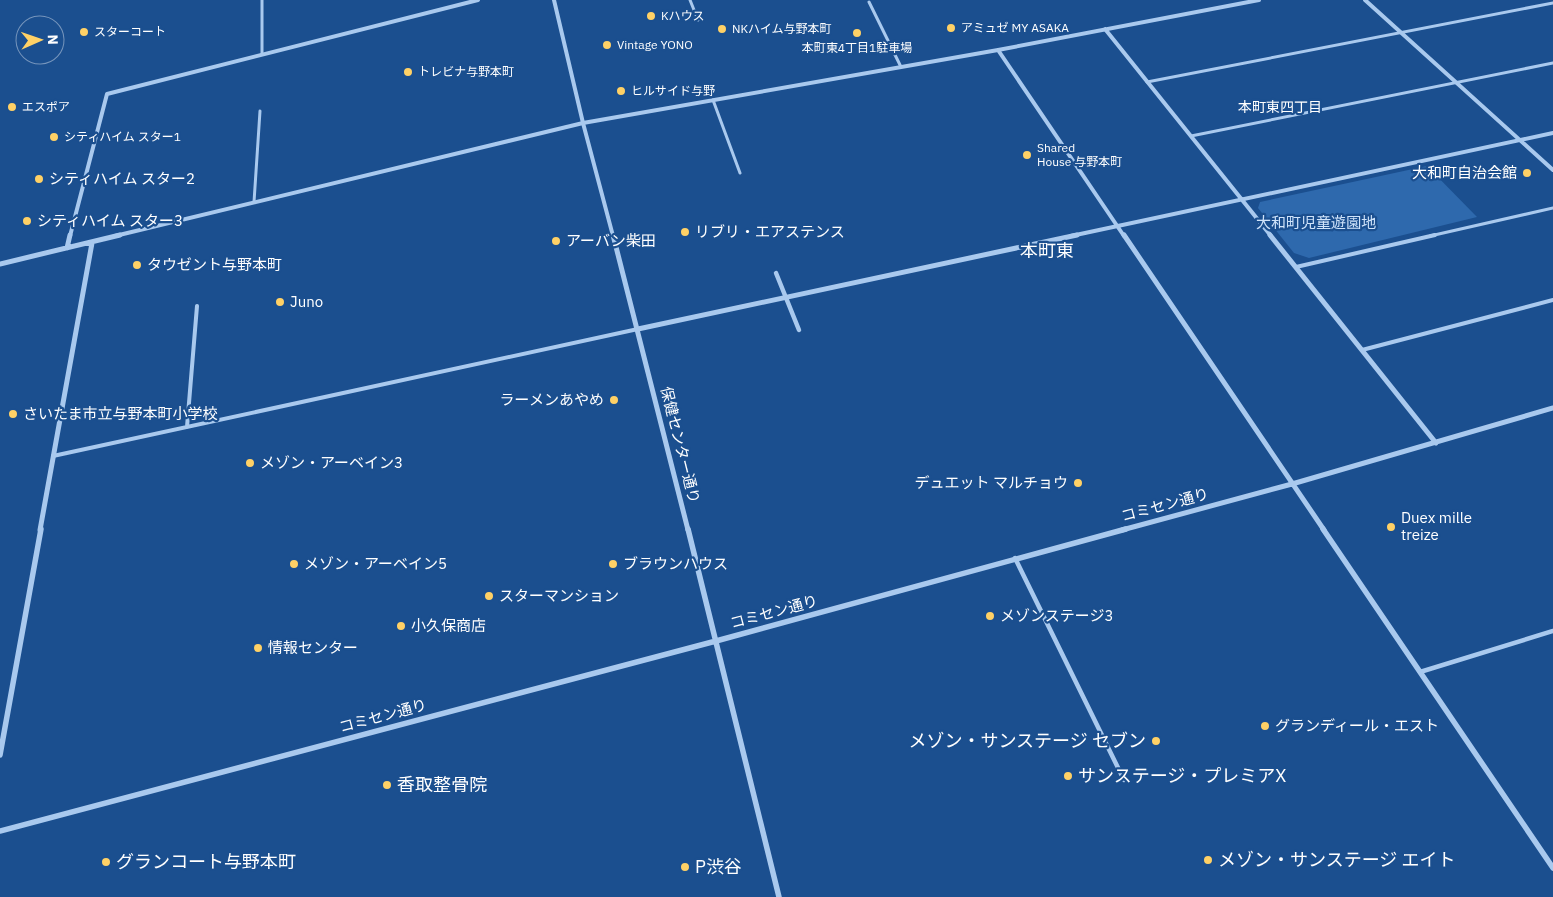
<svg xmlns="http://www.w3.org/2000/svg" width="1553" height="897" viewBox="0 0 1553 897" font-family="'IBM Plex Sans','Noto Sans JP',sans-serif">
<rect width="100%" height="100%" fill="#1b4f8f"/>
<path fill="#2e69ad" d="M1427 166 1477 217 1309 258 1294 253 1258 208 1260 202Z"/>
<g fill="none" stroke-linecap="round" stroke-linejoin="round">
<path stroke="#a9c9ee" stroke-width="3" d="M262 0V54
M690 0 698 20
M869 2 901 67
M1147 82 1553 3
M713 100 740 173
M1191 136 1553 63
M254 202 260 111
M1430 236 1553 208"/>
<path stroke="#a9c9ee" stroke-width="4" d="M1296 267 1435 235
M1362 350 1553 300
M187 427 197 306
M53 456 638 329"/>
<path stroke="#a9c9ee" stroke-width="4.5" d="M1015 558 1124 780
M1420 672 1553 631"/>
<path stroke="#a9c9ee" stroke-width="4" d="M554 0 583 123 613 236
M1365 0 1553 170
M1105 29 1271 236
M998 50 1124 236
M70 236 107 94 478 0
M115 236 583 123 998 50 1259 0
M1071 236 1553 133"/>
<path stroke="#a9c9ee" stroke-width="5" d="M613 235 688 530
M1124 235 1324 530
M1270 235 1436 443
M67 248 70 235
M0 264 120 235
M638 329 1077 235
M40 530 92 243
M1122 530 1292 484 1553 408"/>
<path stroke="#a9c9ee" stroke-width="5.5" d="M688 529 779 897
M1323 529 1553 868
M0 755 41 529
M0 831 716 641 1126 529"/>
<path stroke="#a9c9ee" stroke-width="4.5" d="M776 273 799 330"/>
</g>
<g fill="#ffd166" stroke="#1b4f8f" stroke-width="2">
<circle cx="651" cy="16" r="5"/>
<circle cx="951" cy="28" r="5"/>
<circle cx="722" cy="29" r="5"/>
<circle cx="84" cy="32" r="5"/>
<circle cx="857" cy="33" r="5"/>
<circle cx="607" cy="45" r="5"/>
<circle cx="408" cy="72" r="5"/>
<circle cx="621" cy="91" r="5"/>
<circle cx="12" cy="107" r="5"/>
<circle cx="54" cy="137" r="5"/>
<circle cx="1027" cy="155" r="5"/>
<circle cx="1527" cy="173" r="5"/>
<circle cx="39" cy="179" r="5"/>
<circle cx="27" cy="221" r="5"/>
<circle cx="685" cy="232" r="5"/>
<circle cx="556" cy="241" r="5"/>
<circle cx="137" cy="265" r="5"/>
<circle cx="280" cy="302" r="5"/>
<circle cx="614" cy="400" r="5"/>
<circle cx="13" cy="414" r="5"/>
<circle cx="250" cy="463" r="5"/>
<circle cx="1078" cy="483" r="5"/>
<circle cx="1391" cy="527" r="5"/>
<circle cx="294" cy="564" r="5"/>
<circle cx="613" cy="564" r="5"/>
<circle cx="489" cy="596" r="5"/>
<circle cx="990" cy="616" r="5"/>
<circle cx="401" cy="626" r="5"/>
<circle cx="258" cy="648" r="5"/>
<circle cx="1265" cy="726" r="5"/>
<circle cx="1156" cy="741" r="5"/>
<circle cx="1068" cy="776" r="5"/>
<circle cx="387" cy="785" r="5"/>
<circle cx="1208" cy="860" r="5"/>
<circle cx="106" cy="862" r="5"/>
<circle cx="685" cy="867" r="5"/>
</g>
<g text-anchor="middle" stroke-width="4.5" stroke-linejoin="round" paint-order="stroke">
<g font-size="12" fill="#fff" stroke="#1b4f8f" text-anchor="start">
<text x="661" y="20">Kハウス</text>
<text x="961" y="32">アミュゼ MY ASAKA</text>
<text x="732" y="33">NKハイム与野本町</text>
<text x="94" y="36">スターコート</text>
<text x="617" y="49">Vintage YONO</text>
<text x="857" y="52" text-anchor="middle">本町東4丁目1駐車場</text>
<text x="418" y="76">トレビナ与野本町</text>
<text x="631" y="95">ヒルサイド与野</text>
<text x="22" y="111">エスポア</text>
<text x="64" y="141">シティハイム スター1</text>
<text x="1037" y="152">Shared<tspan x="1037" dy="14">House 与野本町</tspan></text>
</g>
<g font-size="14" fill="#fff" stroke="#1b4f8f">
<text x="1280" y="112">本町東四丁目</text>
</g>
<g font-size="15" fill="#fff" stroke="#1b4f8f" text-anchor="start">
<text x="1517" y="178" text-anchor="end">大和町自治会館</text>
<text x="49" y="184">シティハイム スター2</text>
<text x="37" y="226">シティハイム スター3</text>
<text x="695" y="237">リブリ・エアステンス</text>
<text x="566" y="246">アーバン柴田</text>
<text x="147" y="270">タウゼント与野本町</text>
<text x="290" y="307">Juno</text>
<text x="604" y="405" text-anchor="end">ラーメンあやめ</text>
<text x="23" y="419">さいたま市立与野本町小学校</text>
<text x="260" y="468">メゾン・アーベイン3</text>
<text x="1068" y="488" text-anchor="end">デュエット マルチョウ</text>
<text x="1401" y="523">Duex mille<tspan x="1401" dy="17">treize</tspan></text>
<text x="304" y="569">メゾン・アーベイン5</text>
<text x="623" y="569">ブラウンハウス</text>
<text x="499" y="601">スターマンション</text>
<text x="1000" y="621">メゾンステージ3</text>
<text x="411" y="631">小久保商店</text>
<text x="268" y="653">情報センター</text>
<text x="1275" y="731">グランディール・エスト</text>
</g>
<g font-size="15" fill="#cfe3fa" stroke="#1b4f8f">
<text x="1316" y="228">大和町児童遊園地</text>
</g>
<g font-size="15" fill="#fff" stroke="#1b4f8f">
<text transform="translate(680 445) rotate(76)" y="5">保健センター通り</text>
<text transform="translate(1165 505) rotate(-15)" y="5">コミセン通り</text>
<text transform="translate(774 612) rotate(-15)" y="5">コミセン通り</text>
<text transform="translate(383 716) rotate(-15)" y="5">コミセン通り</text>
</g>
<g font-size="18" fill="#fff" stroke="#1b4f8f">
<text x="1047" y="257">本町東</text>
</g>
<g font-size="18" fill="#fff" stroke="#1b4f8f" text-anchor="start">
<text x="1146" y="747" text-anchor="end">メゾン・サンステージ セブン</text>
<text x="1078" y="782">サンステージ・プレミアX</text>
<text x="397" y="791">香取整骨院</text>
<text x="1218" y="866">メゾン・サンステージ エイト</text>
<text x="116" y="868">グランコート与野本町</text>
<text x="695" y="873">P渋谷</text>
</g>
</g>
<g transform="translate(40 40) rotate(88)"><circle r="24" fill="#1b4f8f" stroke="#7695bc"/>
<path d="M0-4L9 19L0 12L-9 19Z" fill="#ffd166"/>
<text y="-8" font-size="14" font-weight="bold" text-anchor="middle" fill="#ffffff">N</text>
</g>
</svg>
